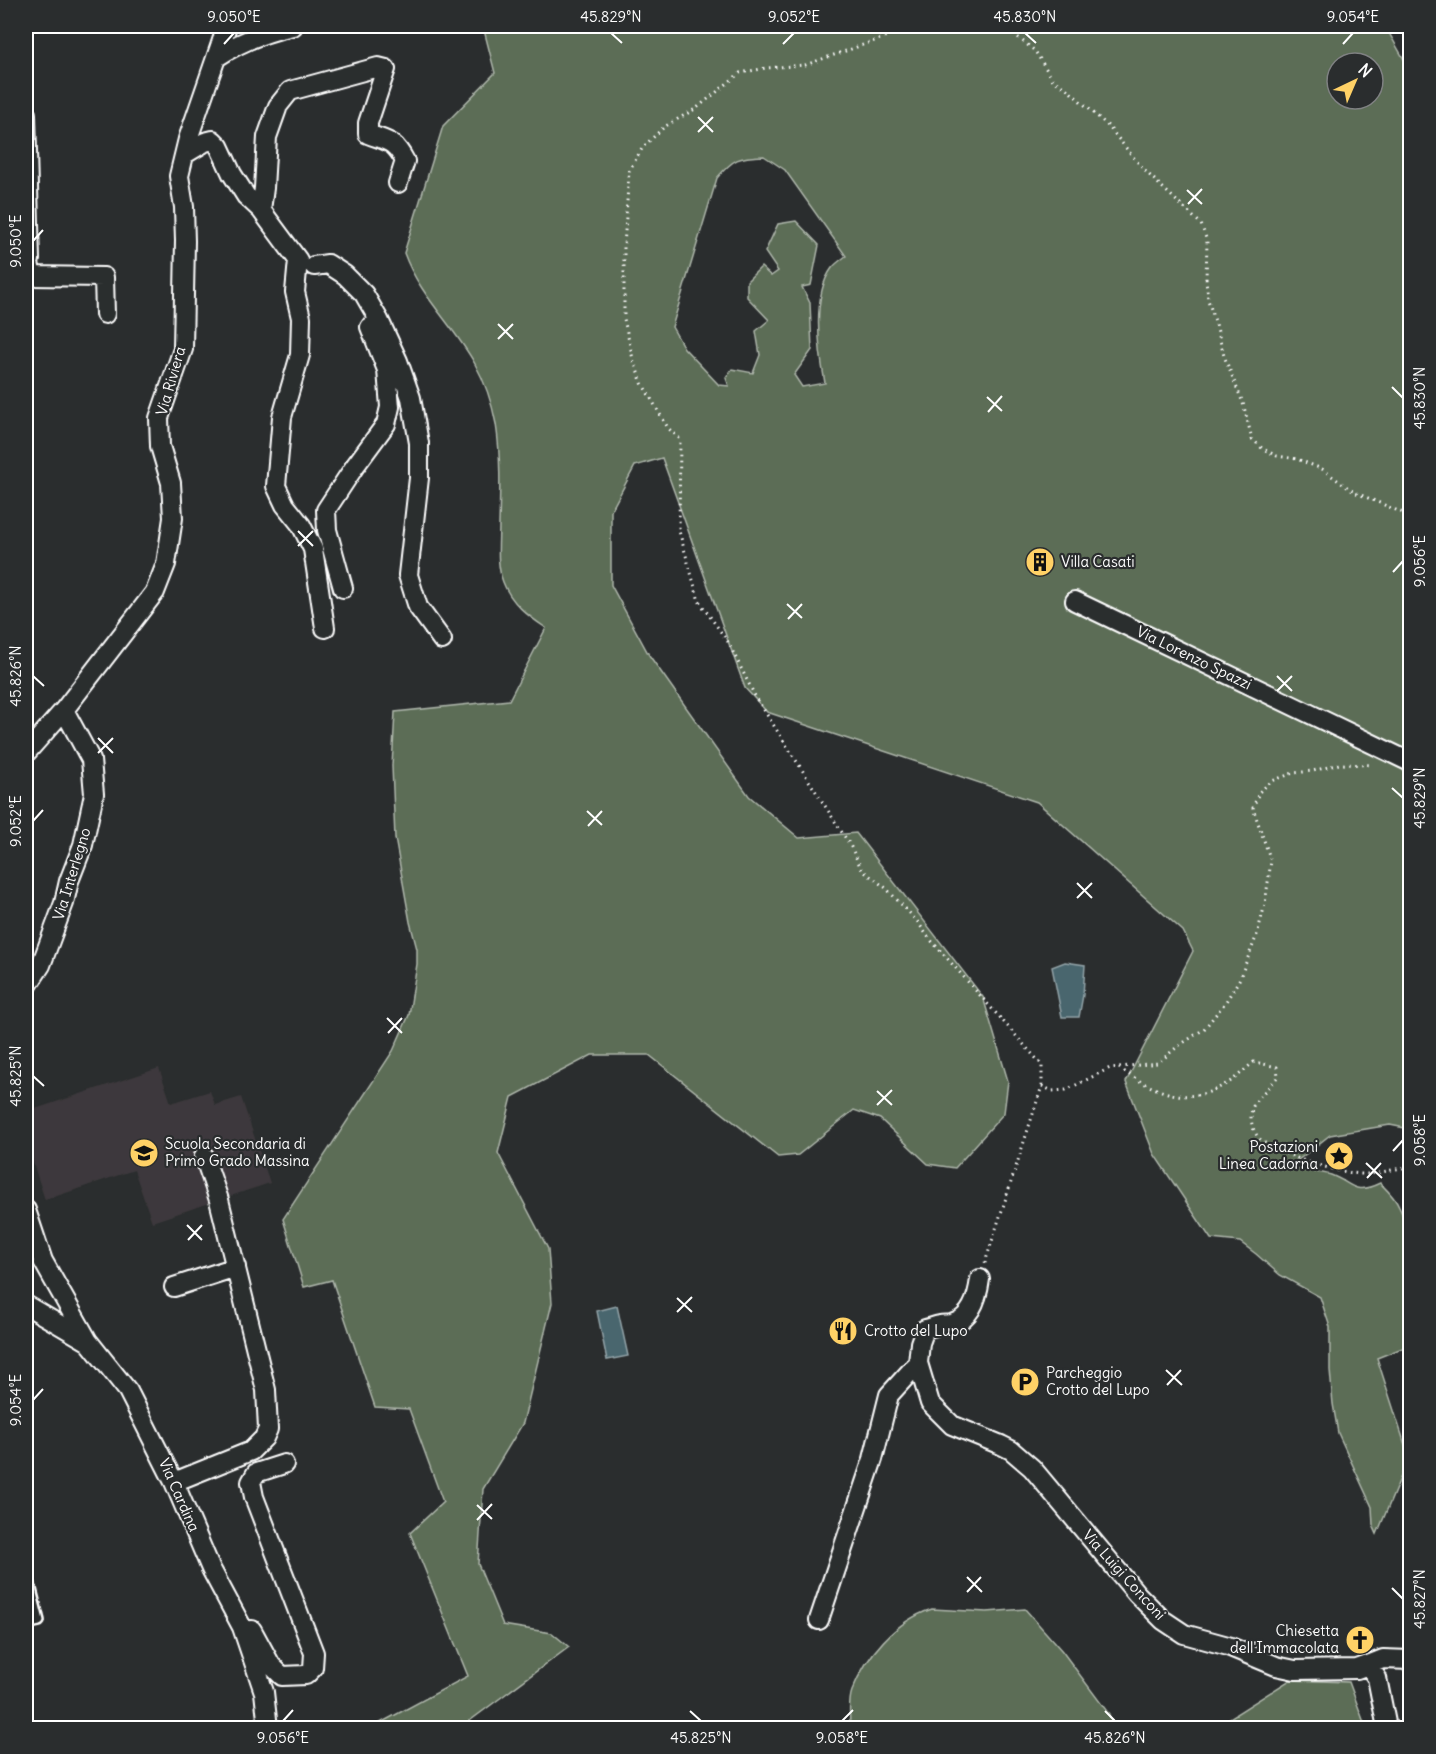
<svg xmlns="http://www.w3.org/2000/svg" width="1436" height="1754" viewBox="0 0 1436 1754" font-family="Delius,sans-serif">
<rect width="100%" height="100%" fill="#2a2d2e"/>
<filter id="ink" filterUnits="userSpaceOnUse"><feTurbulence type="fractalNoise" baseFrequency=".0167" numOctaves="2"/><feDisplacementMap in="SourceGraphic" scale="12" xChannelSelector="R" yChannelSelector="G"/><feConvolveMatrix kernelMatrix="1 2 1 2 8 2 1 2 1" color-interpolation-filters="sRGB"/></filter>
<g filter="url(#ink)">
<path fill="#3d393c" d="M159 1068 171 1103 210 1091 215 1105 241 1097 270 1183 152 1222 134 1170 45 1200 26 1141V1112Z"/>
<path fill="#5c6d57" stroke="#aeb6ab" stroke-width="1.5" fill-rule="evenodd" d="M483 26H1385L1410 70V1129L1390 1125 1330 1135 1288 1168C1302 1171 1318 1171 1331 1175 1353 1183 1353 1196 1380 1183 1387 1190 1395 1197 1399 1207 1404 1216 1405 1225 1410 1235V1345L1377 1358 1409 1457 1377 1534 1373 1525 1372 1507 1338 1433 1333 1404 1330 1370V1327L1320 1297 1280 1275 1256 1254 1240 1242 1211 1239 1154 1154 1126 1082 1193 951 1183 931 1037 802 767 712 745 688 662 458 635 466 611 511V585L649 655 749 796 799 838 856 833 983 997 1008 1081 1004 1113 955 1168 928 1164 880 1119 854 1110 798 1155 778 1157 649 1055H592L512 1097 498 1153 548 1249 552 1303 523 1423 483 1489 478 1564 503 1625 552 1633 569 1647 460 1728H371L468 1676 410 1533 443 1502 409 1409 375 1407 332 1280 304 1287 283 1219 393 1051 409 1015 417 964V949L410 922 395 838 392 766 395 712 509 700 546 628C528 616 511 603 503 582 496 564 499 543 499 524 500 491 501 456 496 424 492 403 485 382 475 364 454 326 419 295 404 253L443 126 495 73ZM1337 63H1373V99H1337ZM764 156 785 170 846 256C842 259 836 263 832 268 811 296 819 351 825 383L802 387 794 375 812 350 810 303 802 287 811 285 819 245 796 221 778 224 765 252 778 271 771 276 761 267 747 281V297L769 320 756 331 760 355 753 373 732 369 726 378 729 386 719 385 684 348 672 327 717 178C734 158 738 157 764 156Z
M932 1609 987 1612 1025 1609 1062 1651 1109 1714 1114 1728H850C850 1717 848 1701 852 1691 866 1656 895 1621 932 1609Z
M1290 1680 1349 1682 1366 1728H1214Z"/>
<path fill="#4a666e" stroke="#92a3a8" stroke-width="1.5" d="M1065 962 1085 965 1083 995 1079 1017H1062L1052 967Z
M617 1306 628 1356 607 1360 597 1311Z"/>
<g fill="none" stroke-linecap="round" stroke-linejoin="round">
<g stroke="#fff" stroke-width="14">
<path id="service" d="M26 1570 39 1621 26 1624"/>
</g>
<g stroke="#fff" stroke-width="22">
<path id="minor" d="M217 57C241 41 265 32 293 26
M26 114 30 260
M185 154 205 142 213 140 219 146 232 174 246 196 261 210 298 260 295 292 301 318 300 355 282 417 276 486 285 505 301 525 313 549 325 628
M261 210 264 188 267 137 278 106 290 91 378 67 386 69 368 123V134C389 142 394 140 405 161L398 183
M26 266 30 267 31 276 104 277 105 314
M314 266 328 264 345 275 364 294 379 320 398 361 411 398 419 443V478L408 575 418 607 442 640
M343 588 327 530 326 510 355 466 386 424 390 407 387 370 370 327
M1075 601 1410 762
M26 753 64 710 155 592 166 564 173 518 171 483 160 446 159 418 183 349 185 241 184 207 179 176 188 139 227 26
M26 988 41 965 64 903 69 881 83 845 94 794 91 760 64 710
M26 1210 43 1261 88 1341
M980 1279C978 1295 972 1317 954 1323 950 1325 944 1324 940 1325 935 1326 930 1328 925 1329L920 1343 918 1363 930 1403 952 1425 1001 1445 1011 1450 1032 1468 1137 1594 1163 1620 1184 1634 1228 1646 1276 1666 1295 1670 1357 1669 1368 1665 1377 1678 1387 1728
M174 1287 236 1267
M26 1305 89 1342 128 1391 174 1482 211 1569 242 1627 264 1692 268 1728
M174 1482 251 1451 264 1438 268 1429 266 1390 219 1200 204 1156
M819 1620 873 1459 889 1395 918 1363
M252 1630 271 1665 282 1676 306 1675 313 1668 314 1653 254 1497 251 1482 256 1473 284 1464
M1368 1665 1383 1659 1410 1660"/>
</g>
<path stroke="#fff" stroke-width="3" stroke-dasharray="1.5 4.5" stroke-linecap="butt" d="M900 26 883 38 805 65 766 68 740 73 697 108 664 127 643 147 629 171 624 247V319L633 359 642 383 668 428 680 439 679 531 699 601 728 642 755 696 850 845 862 870 886 888 917 921 929 938 1042 1065V1086L985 1263
M1004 26 1035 51 1053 80 1067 89 1108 126 1144 170 1201 224 1207 241 1206 280 1208 300 1216 324 1224 356 1243 403 1252 439 1263 449 1277 456 1297 459 1322 469 1354 492 1410 516
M1119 1068C1152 1090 1185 1108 1224 1085 1235 1080 1245 1069 1254 1062L1277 1067 1278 1076C1272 1085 1254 1100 1252 1109 1249 1119 1253 1132 1260 1139 1274 1154 1344 1175 1365 1174 1380 1174 1395 1168 1410 1167
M1042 1086 1052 1091 1066 1090 1110 1068 1158 1063 1177 1047 1204 1029 1225 1003 1239 980 1257 935 1265 904 1271 861 1253 808 1259 792 1272 781 1293 773 1313 771 1339 764 1373 765"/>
<use href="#service" stroke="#2a2d2e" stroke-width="9"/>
<use href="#minor" stroke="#2a2d2e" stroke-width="18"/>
</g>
</g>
<path fill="none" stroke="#fff" stroke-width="2" d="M611 33 622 43M1025 33 1036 43M224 44 234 33M783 44 794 33M1343 44 1353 33M698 117 713 132M698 132 713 117M1187 190 1202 204M1188 204 1202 189M33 241 43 230M498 324 513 339M498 339 513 324M1392 387 1403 398M987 397 1002 411M988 412 1002 396M298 531 313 546M298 546 313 531M1393 572 1403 561M787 604 802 618M788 619 802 604M33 676 44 686M1277 676 1292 691M1277 691 1292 676M98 738 113 753M98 753 113 738M1392 788 1403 798M587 811 602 825M33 821 43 810M588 826 602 811M1077 883 1092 898M1077 898 1092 883M387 1018 402 1033M388 1033 402 1018M33 1076 44 1086M877 1091 892 1105M877 1105 892 1090M1393 1151 1403 1140M1366 1163 1382 1178M1367 1178 1381 1163M187 1225 202 1240M188 1240 202 1225M677 1298 692 1312M677 1312 692 1297M1166 1370 1182 1385M1167 1385 1181 1370M33 1400 43 1389M477 1505 492 1519M477 1520 492 1504M967 1577 982 1592M1392 1588 1403 1599M967 1592 981 1577M690 1711 701 1721M1105 1711 1115 1721M283 1721 293 1710M842 1721 853 1710"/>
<defs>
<g id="building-disc" transform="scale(1.5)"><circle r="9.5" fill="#ffd166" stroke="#2a2d2e"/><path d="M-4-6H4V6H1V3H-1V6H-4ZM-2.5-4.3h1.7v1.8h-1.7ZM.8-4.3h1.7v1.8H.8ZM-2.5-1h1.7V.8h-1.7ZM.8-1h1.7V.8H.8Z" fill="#111"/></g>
<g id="school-disc" transform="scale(1.5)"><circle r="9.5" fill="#ffd166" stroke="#2a2d2e"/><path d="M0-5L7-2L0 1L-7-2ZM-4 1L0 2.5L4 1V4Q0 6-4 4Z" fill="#111"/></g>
<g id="sight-disc" transform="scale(1.5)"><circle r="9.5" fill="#ffd166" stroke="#2a2d2e"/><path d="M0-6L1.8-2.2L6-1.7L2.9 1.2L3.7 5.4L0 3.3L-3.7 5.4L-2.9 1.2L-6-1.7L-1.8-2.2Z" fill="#111"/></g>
<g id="restaurant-disc" transform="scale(1.5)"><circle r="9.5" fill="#ffd166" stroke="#2a2d2e"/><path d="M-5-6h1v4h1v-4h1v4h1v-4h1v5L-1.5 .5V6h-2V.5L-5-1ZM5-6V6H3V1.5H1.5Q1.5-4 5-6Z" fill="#111"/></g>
<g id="parking-disc" transform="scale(1.5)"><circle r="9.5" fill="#ffd166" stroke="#2a2d2e"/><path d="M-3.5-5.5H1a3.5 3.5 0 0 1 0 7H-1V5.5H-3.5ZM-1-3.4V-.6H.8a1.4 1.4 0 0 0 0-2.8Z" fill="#111"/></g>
<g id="church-disc" transform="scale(1.5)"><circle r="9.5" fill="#ffd166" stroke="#2a2d2e"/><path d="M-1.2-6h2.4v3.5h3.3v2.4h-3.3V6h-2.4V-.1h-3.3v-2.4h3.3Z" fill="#111"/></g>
</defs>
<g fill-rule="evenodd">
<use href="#building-disc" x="1040" y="562"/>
<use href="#school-disc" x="144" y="1153"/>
<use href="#sight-disc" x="1339" y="1156"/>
<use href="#restaurant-disc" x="843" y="1331"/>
<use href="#parking-disc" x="1025" y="1382"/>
<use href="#church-disc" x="1360" y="1640"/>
</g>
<g text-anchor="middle" stroke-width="4.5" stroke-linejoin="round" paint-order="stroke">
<g font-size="15" fill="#fff" stroke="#2a2d2e">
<text transform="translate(171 381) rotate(-74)" y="5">Via Riviera</text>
<text transform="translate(1194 658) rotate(26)" y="5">Via Lorenzo Spazzi</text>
<text transform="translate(72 874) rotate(-73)" y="5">Via Interlegno</text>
<text transform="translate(179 1495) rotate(66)" y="5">Via Cardina</text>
<text transform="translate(1124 1575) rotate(48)" y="5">Via Luigi Conconi</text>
</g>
<g font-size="15" fill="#fff" stroke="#2a2d2e" text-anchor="start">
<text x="1061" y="567">Villa Casati</text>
<text x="165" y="1149">Scuola Secondaria di<tspan x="165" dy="17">Primo Grado Massina</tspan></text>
<text x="1318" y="1152" text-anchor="end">Postazioni<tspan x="1318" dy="17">Linea Cadorna</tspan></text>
<text x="864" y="1336">Crotto del Lupo</text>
<text x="1046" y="1378">Parcheggio<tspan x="1046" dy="17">Crotto del Lupo</tspan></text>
<text x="1339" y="1636" text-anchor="end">Chiesetta<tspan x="1339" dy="17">dell'Immacolata</tspan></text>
</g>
</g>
<rect width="1436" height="1754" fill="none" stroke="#2a2d2e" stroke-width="66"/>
<g transform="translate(1355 81) rotate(44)"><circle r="28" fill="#2a2d2e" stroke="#7f8182" stroke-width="1.5"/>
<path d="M0-4.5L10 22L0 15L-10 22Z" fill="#ffd166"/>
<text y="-9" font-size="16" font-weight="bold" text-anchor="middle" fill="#ffffff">N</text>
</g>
<rect x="33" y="33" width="1370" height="1688" fill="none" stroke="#fff" stroke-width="2"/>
<g font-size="15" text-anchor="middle" fill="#fff">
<text x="234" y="22">9.050°E</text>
<text x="611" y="22">45.829°N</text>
<text x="794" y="22">9.052°E</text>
<text x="1025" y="22">45.830°N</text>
<text x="1353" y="22">9.054°E</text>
<text transform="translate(16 241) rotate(-90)" y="5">9.050°E</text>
<text transform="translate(1420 398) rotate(-90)" y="5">45.830°N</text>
<text transform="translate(1420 561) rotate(-90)" y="5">9.056°E</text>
<text transform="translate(16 676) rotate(-90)" y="5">45.826°N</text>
<text transform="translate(1420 798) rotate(-90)" y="5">45.829°N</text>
<text transform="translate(16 821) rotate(-90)" y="5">9.052°E</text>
<text transform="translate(16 1076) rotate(-90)" y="5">45.825°N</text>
<text transform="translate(1420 1140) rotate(-90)" y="5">9.058°E</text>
<text transform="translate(16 1400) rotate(-90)" y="5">9.054°E</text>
<text transform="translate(1420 1599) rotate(-90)" y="5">45.827°N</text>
<text x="283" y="1743">9.056°E</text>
<text x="701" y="1743">45.825°N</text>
<text x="842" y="1743">9.058°E</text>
<text x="1115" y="1743">45.826°N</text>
</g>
</svg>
